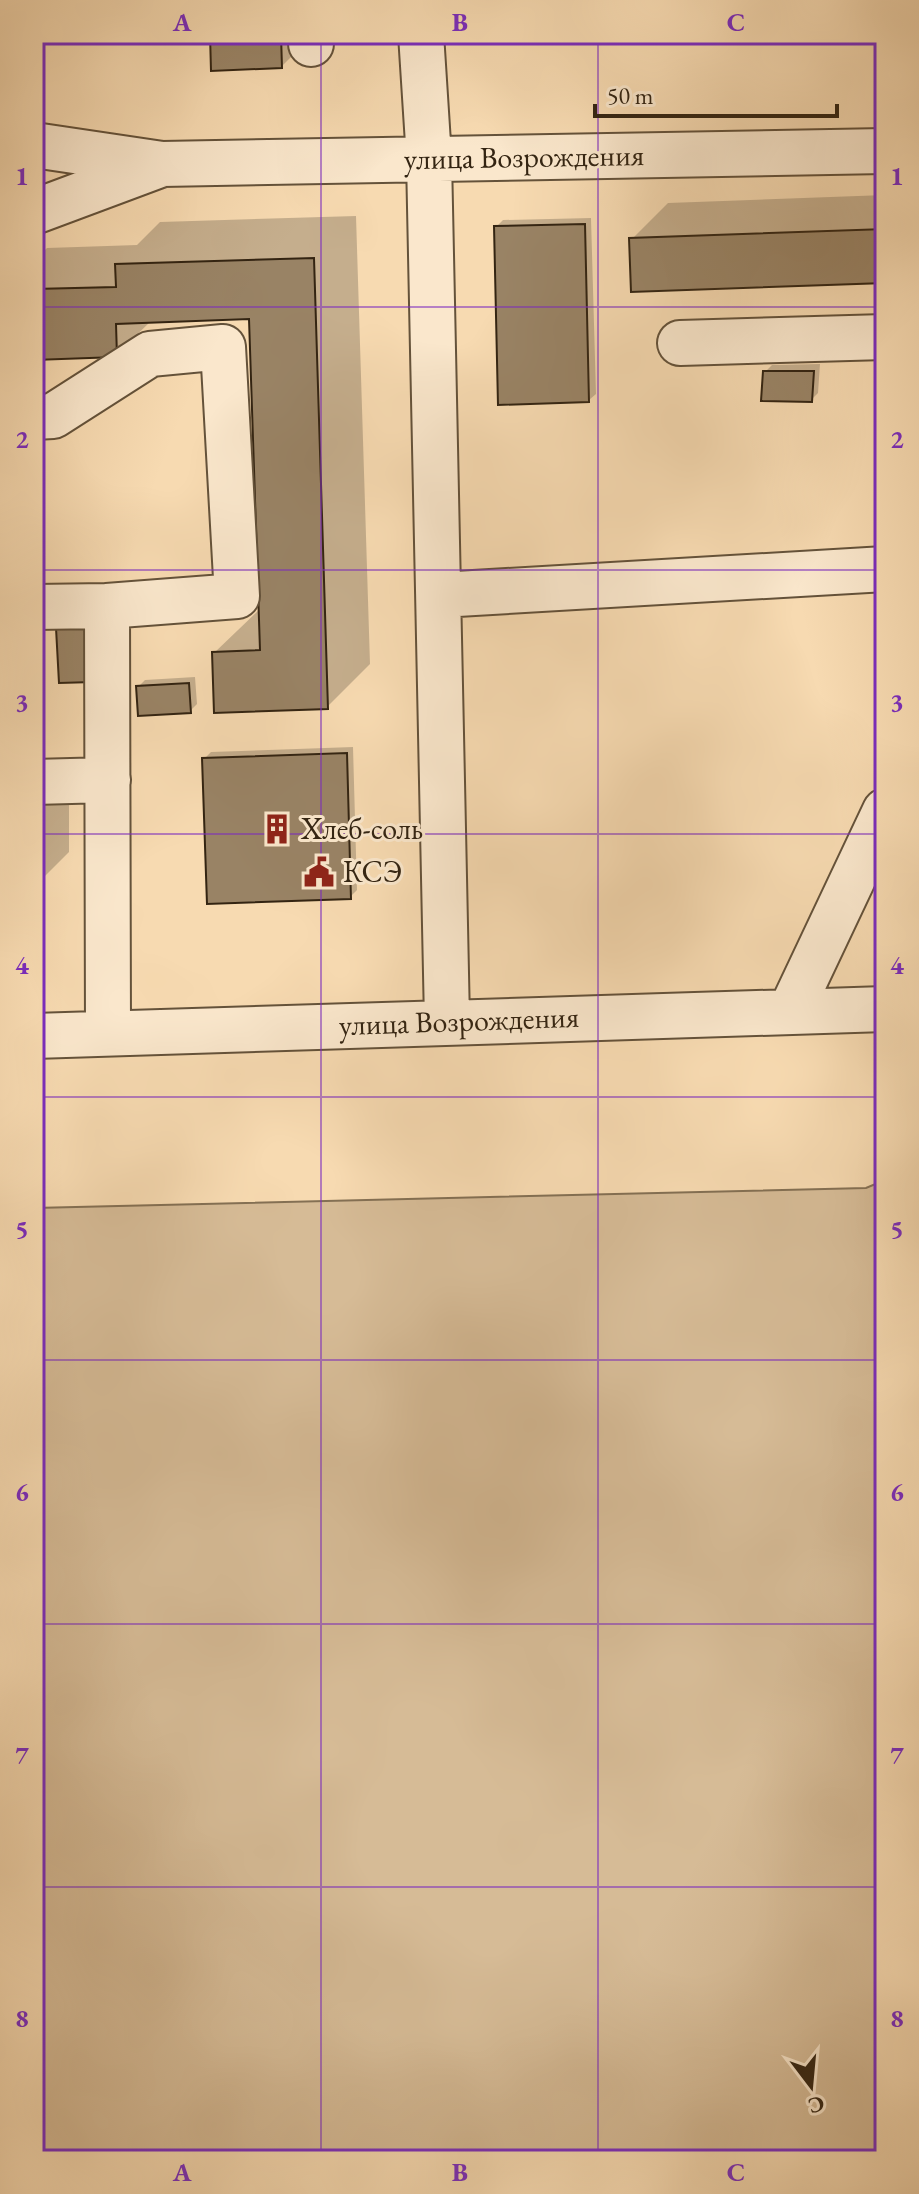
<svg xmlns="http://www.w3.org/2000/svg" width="919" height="2194" viewBox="0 0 919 2194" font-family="'EB Garamond',serif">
<rect width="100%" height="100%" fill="#f7dab1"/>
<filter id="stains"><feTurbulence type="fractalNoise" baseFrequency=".0025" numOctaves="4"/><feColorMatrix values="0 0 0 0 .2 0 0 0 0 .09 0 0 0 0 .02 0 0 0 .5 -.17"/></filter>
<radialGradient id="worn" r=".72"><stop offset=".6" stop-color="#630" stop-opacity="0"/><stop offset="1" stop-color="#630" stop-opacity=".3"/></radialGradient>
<path fill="#d6bb96" stroke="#847054" stroke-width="2" d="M885 1180V2160H34V1208L866 1188Z"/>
<path fill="#0003" d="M212 34H314L282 66Z
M885 195V281L632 239 668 203Z
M356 216 370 664 327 707 214 653 260 609 251 317 151 321 116 355 48 358 34 374V261L47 248 137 245 160 222Z
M591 218 596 394 589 400 496 227 503 220Z
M820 364 818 393 811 400 765 372 772 365Z
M195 677 197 704 190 711 138 687 145 680Z
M353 747 357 890 350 897 204 759 211 752Z
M34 796H69V852L34 887Z"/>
<path fill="#998365" stroke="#332412" stroke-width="2" d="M210 34H281L282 68 211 71Z
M585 224 589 402 498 405 494 226Z
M885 229V283L631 292 629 238Z
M314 258 328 709 214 713 212 652 260 650 249 319 116 324 117 357 34 360V289L116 287 115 264Z
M763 371H814L812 402 761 401Z
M90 626 93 682 59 683 56 628Z
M189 683 191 713 138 716 136 686Z
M347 753 351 899 207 904 202 758Z"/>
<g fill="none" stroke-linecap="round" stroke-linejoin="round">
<g stroke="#64523a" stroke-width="48">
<path id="minor" d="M421 34 429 159 447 1021
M311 44V34
M34 145 162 164 885 151
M34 212 160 165
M680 343 885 337
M34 417 53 416 150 354 223 347 237 596 107 606
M440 595 885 569
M34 607 107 606 108 1033
M34 782 108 780
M791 1010 885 811
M34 1036 885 1009"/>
</g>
<use href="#minor" stroke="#fae7cc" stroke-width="44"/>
</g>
<path fill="none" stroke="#7b2cbf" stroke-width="2" stroke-opacity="0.55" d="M321 34V2160M598 34V2160M34 307H885M34 570H885M34 834H885M34 1097H885M34 1360H885M34 1624H885M34 1887H885"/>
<defs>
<g id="building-bare" transform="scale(2.4)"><path d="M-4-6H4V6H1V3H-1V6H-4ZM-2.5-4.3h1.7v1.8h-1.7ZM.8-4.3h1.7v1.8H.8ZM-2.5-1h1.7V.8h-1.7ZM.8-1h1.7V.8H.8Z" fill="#8f2418" stroke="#fae7cc" stroke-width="2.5" paint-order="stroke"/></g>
<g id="civic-bare" transform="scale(2.4)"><path d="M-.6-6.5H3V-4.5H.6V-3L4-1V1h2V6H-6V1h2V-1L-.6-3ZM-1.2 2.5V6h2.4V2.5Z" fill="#8f2418" stroke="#fae7cc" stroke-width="2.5" paint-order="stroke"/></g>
</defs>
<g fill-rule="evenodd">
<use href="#building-bare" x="277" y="829"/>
<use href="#civic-bare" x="319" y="872"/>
</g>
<g text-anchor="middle" stroke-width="6" stroke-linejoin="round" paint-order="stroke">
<g font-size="30" fill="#332412" stroke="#fae7cc">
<text transform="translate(524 157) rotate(-1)" y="10">улица Возрождения</text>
<text transform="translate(459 1021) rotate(-2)" y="10">улица Возрождения</text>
</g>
<g font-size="30" fill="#332412" stroke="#fae7cc" text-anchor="start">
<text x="301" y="839">Хлеб-соль</text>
<text x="343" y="882">КСЭ</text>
</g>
</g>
<rect width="919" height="2194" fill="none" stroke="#f7dab1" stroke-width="88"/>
<g transform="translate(811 2086) rotate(164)" stroke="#fae7cc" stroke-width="6" paint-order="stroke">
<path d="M0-6L14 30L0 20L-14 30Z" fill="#332412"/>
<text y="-12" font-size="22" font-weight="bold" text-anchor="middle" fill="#332412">С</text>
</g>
<path d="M595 104v12h242v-12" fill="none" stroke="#332412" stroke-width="4"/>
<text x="607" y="104" font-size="24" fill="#332412" stroke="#fae7cc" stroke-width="6" paint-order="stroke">50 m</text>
<rect x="44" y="44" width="831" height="2106" fill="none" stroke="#7b2cbf" stroke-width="3"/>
<g font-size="26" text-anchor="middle" font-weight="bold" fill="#7b2cbf">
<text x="182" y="31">A</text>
<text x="460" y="31">B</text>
<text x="736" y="31">C</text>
<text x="22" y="185">1</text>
<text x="897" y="185">1</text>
<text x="22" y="448">2</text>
<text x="897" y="448">2</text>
<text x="22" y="711">3</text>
<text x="897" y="711">3</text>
<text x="22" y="974">4</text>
<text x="897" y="974">4</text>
<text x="22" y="1238">5</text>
<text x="897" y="1238">5</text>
<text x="22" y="1501">6</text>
<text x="897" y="1501">6</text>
<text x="22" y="1764">7</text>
<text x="897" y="1764">7</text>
<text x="22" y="2027">8</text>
<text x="897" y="2027">8</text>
<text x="182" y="2181">A</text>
<text x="460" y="2181">B</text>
<text x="736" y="2181">C</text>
</g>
<rect width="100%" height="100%" filter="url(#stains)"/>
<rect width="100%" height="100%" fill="url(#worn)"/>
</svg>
